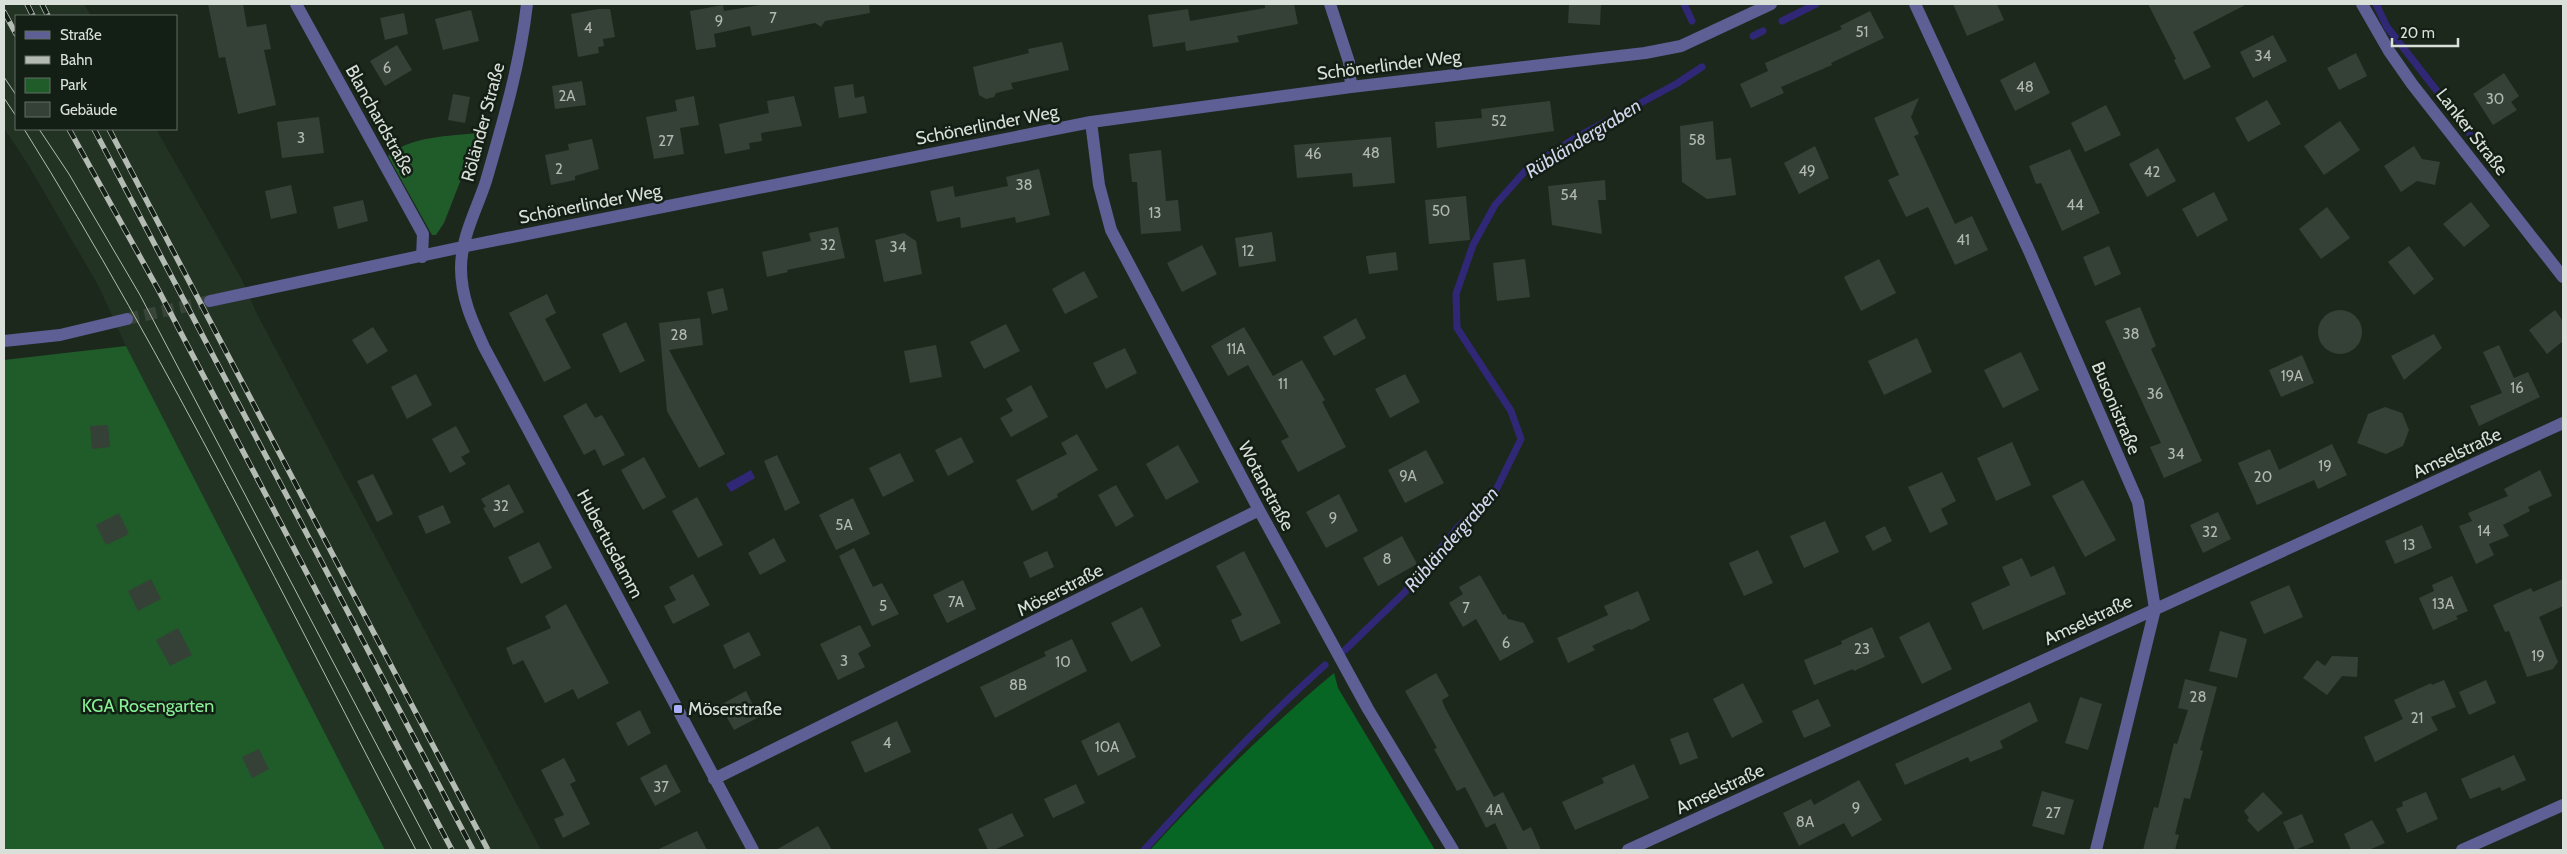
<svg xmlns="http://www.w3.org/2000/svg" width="2567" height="854" viewBox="0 0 2567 854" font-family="Cabin,sans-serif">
<rect width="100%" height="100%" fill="#1d281d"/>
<path fill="#223324" d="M4 4H84L91 16H16V129H156L241 278 257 314 541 850H385L126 346 98 285 29 166 4 128Z"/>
<path fill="#205b2a" d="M479 133 444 223 436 235H432L388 156C409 136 450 136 479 133Z
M126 346 385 850H4V360Z"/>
<path fill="#076623" d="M1334 673 1338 688 1435 850H1150C1208 787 1268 728 1334 673Z"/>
<path fill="#302877" d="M751 470 755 478 731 492 726 484Z"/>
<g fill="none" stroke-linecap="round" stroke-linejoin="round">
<path stroke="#302877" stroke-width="7" d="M1684 4 1692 21
M2376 4 2387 27 2437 91
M1782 21 1816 4
M1753 36 1763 31
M2456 116 2478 145
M1345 650 1405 592 1458 527 1495 492 1521 439 1511 411 1457 328 1456 294 1473 245 1495 205 1526 170 1577 137 1676 84 1702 67
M1144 850C1202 786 1260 723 1325 665"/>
</g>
<path fill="#354136" d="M208 4H243L247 27 266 24 271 49 264 50 276 105 238 114 225 57 219 58Z
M767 4H869L870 13 825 21 821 27 815 23 752 36 750 26 714 34 716 47 696 50 690 11 723 5 724 11Z
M1265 4H1294L1298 24 1237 36 1239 42 1186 51 1185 42 1153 47 1148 15 1188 9 1190 21 1265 8Z
M1569 4H1601L1600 25 1568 23Z
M1953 4H1997L2004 20 1967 36Z
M2148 4H2247L2193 32 2211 67 2184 80 2174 60 2176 59Z
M598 9H610L615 37 603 39 604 46 598 47 599 53 578 57 571 14Z
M471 10 479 41 443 50 435 19Z
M1870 11 1884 38 1831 63 1832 65 1781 87 1784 93 1751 108 1740 84 1768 71 1765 63 1842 29 1840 26Z
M404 13 408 34 385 40 380 18Z
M2273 35 2287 61 2253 78 2240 52Z
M1062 42 1069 70 1011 83 1013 89 996 93 994 97 986 99 979 95 973 67 1029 53 1028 49Z
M397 45 412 70 385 86 370 61Z
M2356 53 2367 76 2339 90 2327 68Z
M2035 62 2050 93 2015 111 2000 80Z
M2504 73 2519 96 2511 102 2517 110 2493 125 2473 94Z
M582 81 586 105 555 109 552 86Z
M853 84 855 98 864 96 867 113 839 118 834 87Z
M453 94 470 97 465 123 448 120Z
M694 96 699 125 680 128 684 154 654 159 646 117 677 111 675 100Z
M794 96 802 126 761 133 762 141 749 143 750 149 725 154 719 124 769 113 767 101Z
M1919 98 1911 117 1919 134 1914 136 1955 224 1972 216 1988 250 1955 265 1928 207 1906 217 1888 180 1899 175 1874 118Z
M2267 100 2281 124 2248 142 2235 118Z
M1550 101 1554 131 1437 148 1435 122 1482 118 1481 109Z
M2106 105 2121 135 2085 152 2071 123Z
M319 117 324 153 282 158 277 122Z
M1713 121 1716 160 1731 158 1736 195 1707 199 1682 182 1680 126Z
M2340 121 2360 150 2324 175 2304 146Z
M1391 137 1395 183 1353 187 1352 173 1297 178 1294 145Z
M592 139 599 169 575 176V180L551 185 545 155 569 150 568 144Z
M1815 146 1829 178 1799 194 1784 163Z
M2414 146 2422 159 2440 162 2435 185 2417 181 2401 192 2384 166Z
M2158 148 2176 181 2147 197 2129 164Z
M2070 149 2100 213 2062 231 2041 183 2036 184 2029 166Z
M1161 150 1166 201 1178 200 1181 231 1141 234 1137 182H1132L1129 154Z
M1039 169 1050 215 1016 223 1015 217 961 228 960 217 937 222 930 191 953 186 955 197 1008 186 1006 177Z
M1605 180 1606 200H1598L1602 234 1552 225 1548 186Z
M291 185 297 213 271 219 265 191Z
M2214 192 2228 220 2197 237 2182 209Z
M1466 196 1470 240 1429 244 1425 200Z
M363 200 368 221 338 229 333 207Z
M2471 202 2490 226 2464 247 2443 224Z
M2327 207 2350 238 2321 259 2299 229Z
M838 227 845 258 787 270 788 272 767 277 762 252 811 241 809 233Z
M1272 232 1276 261 1239 267 1235 238Z
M904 233 916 241 922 274 884 282 875 240Z
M1202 245 1217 274 1182 292 1167 263Z
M2109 246 2121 274 2095 286 2083 257Z
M2409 246 2434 279 2414 295 2388 262Z
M1396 252 1398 270 1369 274 1366 256Z
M1525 259 1530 297 1497 301 1493 263Z
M1879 259 1896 293 1861 311 1844 277Z
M1084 271 1098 297 1065 314 1052 289Z
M723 288 728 310 712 314 707 292Z
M547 294 556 313 545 319 571 368 544 382 509 313Z
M2140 307 2156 346 2151 349 2202 461 2164 478 2150 447 2161 443 2105 321Z
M2318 332a22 22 0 1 1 44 0a22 22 0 1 1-44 0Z
M2555 310 2563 321V341L2547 354 2529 330Z
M700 318 703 345 669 350 725 454 699 468 667 411 659 323Z
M1356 318 1366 338 1334 356 1323 337Z
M626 322 645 361 620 373 602 334Z
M1006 324 1020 351 984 369 970 342Z
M373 327 388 351 367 364 352 340Z
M1244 327 1273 376 1302 360 1325 400 1322 402 1346 447 1298 472 1281 441 1289 437 1248 365 1228 376 1211 346Z
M2434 334 2442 348 2404 380 2391 356Z
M1917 338 1932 372 1884 395 1868 361Z
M936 345 942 377 910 383 904 351Z
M2499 345 2514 378 2528 372 2540 397 2479 426 2470 406 2502 393 2483 352Z
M1125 348 1137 373 1106 389 1093 363Z
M2021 352 2039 390 2003 408 1984 370Z
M2302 355 2314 383 2281 397 2269 370Z
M416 374 432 405 407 419 391 387Z
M1405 374 1420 402 1390 418 1375 389Z
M1031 385 1048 417 1011 437 1000 418 1013 411 1006 399Z
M586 403 595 418 602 415 625 455 603 466 595 449 584 455 563 416Z
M2385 407 2402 413 2409 430 2403 446 2386 454 2357 443 2368 414Z
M108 425 110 447 92 449 90 426Z
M456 426 470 452 461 457 466 464 450 473 432 439Z
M1077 434 1098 470 1057 494 1058 497 1032 511 1016 480 1067 454 1061 443Z
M961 437 974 462 948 476 935 450Z
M2012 442 2031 485 1996 501 1977 458Z
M2332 444 2347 475 2318 489 2314 480 2257 505 2238 463 2270 449 2279 470Z
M1178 445 1199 482 1166 500 1146 464Z
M1426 450 1444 483 1405 503 1388 470Z
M900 453 914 481 883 497 869 468Z
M777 455 800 503 785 511 764 461Z
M644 457 666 497 643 510 621 470Z
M2540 470 2552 496 2528 507 2530 511 2503 525 2509 536 2489 544 2494 555 2476 564 2459 526 2472 521 2468 513 2508 496 2504 489Z
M1942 472 1956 501 1941 509 1948 524 1930 533 1908 487Z
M373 474 393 514 377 522 357 481Z
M2083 480 2116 540 2085 557 2052 496Z
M509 484 524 512 494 528 483 508 486 507 481 499Z
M1116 485 1134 516 1116 527 1098 495Z
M1339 494 1358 531 1326 548 1306 512Z
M697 497 723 545 698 558 672 511Z
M853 498 870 534 836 550 819 515Z
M443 505 451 523 426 534 418 516Z
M2218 512 2231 539 2203 553 2190 525Z
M119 513 129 534 106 545 96 525Z
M1825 521 1839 552 1804 568 1790 536Z
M2422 525 2432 548 2395 564 2385 541Z
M1885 526 1892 541 1873 551 1865 536Z
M1402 536 1417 564 1378 586 1363 558Z
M774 538 786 561 760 575 748 553Z
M539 542 552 568 521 584 508 557Z
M854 548 873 587 882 583 899 614 872 626 839 556Z
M1758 550 1773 583 1744 596 1729 563Z
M1047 551 1054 567 1030 578 1023 562Z
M1244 551 1281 623 1241 642 1231 620 1242 615 1216 566Z
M2022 558 2031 577 2054 566 2066 594 1983 630 1971 603 2010 585 2002 567Z
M693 574 710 605 673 624 664 606 676 600 669 587Z
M1480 575 1503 615 1505 614 1508 619 1524 623 1534 642 1500 661 1476 619 1463 627 1449 603 1463 594 1459 587Z
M2452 576 2468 611 2456 616 2458 619 2433 630 2419 598 2434 591 2432 585Z
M151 579 161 599 138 611 128 591Z
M2563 579V606L2539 617 2558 662 2553 669 2527 677 2509 631 2505 632 2493 605 2531 588 2533 592Z
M963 580 976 609 947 623 933 595Z
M2289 585 2303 617 2264 634 2250 602Z
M1638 591 1650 620 1631 630 1629 629 1592 646 1595 650 1568 663 1557 638 1608 615 1604 606Z
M566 604 609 683 578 699 573 689 545 703 523 660 513 665 506 648 551 628 545 616Z
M1142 607 1161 646 1131 662 1111 623Z
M1929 622 1952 669 1922 684 1899 637Z
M860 625 871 646 858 653 865 667 838 680 820 644Z
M1872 627 1885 657 1854 671 1853 669 1814 685 1804 660 1842 644 1841 641Z
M178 628 192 655 170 666 156 640Z
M2220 631 2247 639 2237 678 2209 671Z
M749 632 761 655 734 669 723 645Z
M1072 639 1087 671 995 718 980 687 1046 656 1044 652Z
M2332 656 2358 657 2357 677 2342 676 2327 695 2303 678 2317 660 2325 666Z
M1436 673 1449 696 1442 700 1445 708 1494 797 1503 792 1523 831 1531 827 1541 850H1508L1495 823 1486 828 1465 787 1457 791 1434 749 1437 748 1405 691Z
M2185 679 2217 687 2200 750 2203 751 2190 799 2184 798 2175 834 2179 835 2175 850H2143L2154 807 2158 808 2174 743 2177 744 2188 710 2178 708Z
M2444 680 2456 707 2431 717 2438 730 2375 762 2364 737 2403 719 2394 700 2431 683 2432 685Z
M2486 680 2496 703 2469 715 2459 692Z
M1743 683 1763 722 1732 738 1713 699Z
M746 691 759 717 734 730 720 705Z
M2080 697 2102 704 2088 750 2065 743Z
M1818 699 1831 726 1804 738 1792 711Z
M2030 702 2038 721 2000 741 2003 748 1970 762 1968 757 1905 785 1895 764Z
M640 710 651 733 628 746 616 723Z
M897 721 911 752 865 773 851 742Z
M1119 722 1136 757 1098 776 1081 741Z
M1688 732 1698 758 1680 765 1670 739Z
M259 749 269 769 252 778 242 757Z
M2514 755 2526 780 2502 791 2500 787 2470 799 2461 779Z
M564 758 576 781 570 784 590 824 563 838 554 819 564 815 541 770Z
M666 764 681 792 655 806 640 778Z
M1634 764 1649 798 1575 830 1562 802 1604 783 1602 778Z
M1859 780 1882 820 1852 837 1844 823 1799 846 1783 813 1811 799 1814 805Z
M1076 784 1085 803 1053 818 1044 799Z
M2042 791 2074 800 2064 835 2032 826Z
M2263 792 2283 813 2258 832 2247 820 2249 818 2244 811Z
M2426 792 2438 819 2407 833 2396 809 2403 806 2402 802Z
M1012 813 1024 836 994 850H988L978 829Z
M2302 814 2314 842 2295 850 2283 822Z
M2372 820 2385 843 2369 850H2351L2344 834Z
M818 826 832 850H776Z
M697 831 707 850H657Z"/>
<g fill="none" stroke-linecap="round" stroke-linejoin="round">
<path stroke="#394439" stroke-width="12" stroke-dasharray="12 6" stroke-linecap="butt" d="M127 319 210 301"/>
<path stroke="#5d5f95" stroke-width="12" d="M296 4 423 234 422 257
M527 4C520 65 503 122 486 181 477 209 461 237 461 268 461 297 472 321 484 347L753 850
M1330 4 1349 62 1351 87
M1915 4 2030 253 2138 502 2155 609 2096 850
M2362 4 2389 51 2412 84 2563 277
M1091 122 1099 185 1111 230 1259 510 1368 709 1453 850
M210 301 462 247 1091 122 1351 87 1645 53 1681 46 1771 4
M4 341 60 335 127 319
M714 779 1259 510
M1628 850 2563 423
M2462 850 2563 805"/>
<path stroke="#b3bbb3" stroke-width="1" d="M4 77 16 95
M4 98 16 116
M24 129C169 361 289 608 416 850
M39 129 69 174 140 295 432 850"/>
<g stroke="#b3bbb3" stroke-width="5.5">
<path id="rail" d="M27 4 33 16
M42 4 48 16
M4 12 16 34
M69 129 159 291 452 850
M94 129 473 850
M109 129 488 850"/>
</g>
<use href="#rail" stroke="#131e14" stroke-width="4" stroke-dasharray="11" stroke-linecap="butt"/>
</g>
<rect fill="#abaffb" stroke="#131e14" stroke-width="2" x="673" y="704" width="10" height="10" rx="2.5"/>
<g text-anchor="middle" stroke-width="5" stroke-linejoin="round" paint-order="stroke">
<g font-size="15" fill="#b0b8b0">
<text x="773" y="23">7</text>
<text x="719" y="26">9</text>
<text x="588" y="33">4</text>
<text x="1862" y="37">51</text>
<text x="2263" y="61">34</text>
<text x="387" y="73">6</text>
<text x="2025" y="92">48</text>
<text x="567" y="101">2A</text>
<text x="2495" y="104">30</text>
<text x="1499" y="126">52</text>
<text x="301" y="143">3</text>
<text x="1697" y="145">58</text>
<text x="666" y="146">27</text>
<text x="1371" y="158">48</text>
<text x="1313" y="159">46</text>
<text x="559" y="174">2</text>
<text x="1807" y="176">49</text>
<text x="2152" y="177">42</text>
<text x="1024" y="190">38</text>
<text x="1569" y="200">54</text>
<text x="2075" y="210">44</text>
<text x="1441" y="216">50</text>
<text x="1155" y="218">13</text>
<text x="1963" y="245">41</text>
<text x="828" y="250">32</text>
<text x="898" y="252">34</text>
<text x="1248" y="256">12</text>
<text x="2131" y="339">38</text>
<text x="679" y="340">28</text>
<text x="1236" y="354">11A</text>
<text x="2292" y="381">19A</text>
<text x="1283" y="389">11</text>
<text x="2517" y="393">16</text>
<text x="2155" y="399">36</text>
<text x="2176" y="459">34</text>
<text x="2325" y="471">19</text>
<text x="1408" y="481">9A</text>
<text x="2263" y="482">20</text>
<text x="501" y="511">32</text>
<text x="1333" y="523">9</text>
<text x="844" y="530">5A</text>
<text x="2484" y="536">14</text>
<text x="2210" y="537">32</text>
<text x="2409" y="550">13</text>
<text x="1387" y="564">8</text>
<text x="956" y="607">7A</text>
<text x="2443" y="609">13A</text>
<text x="883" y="611">5</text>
<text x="1466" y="613">7</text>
<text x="1506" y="648">6</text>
<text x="1862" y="654">23</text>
<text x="2538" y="661">19</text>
<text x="844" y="666">3</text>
<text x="1063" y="667">10</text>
<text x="1018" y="690">8B</text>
<text x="2198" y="702">28</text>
<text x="2417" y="723">21</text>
<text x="887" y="748">4</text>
<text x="1107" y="752">10A</text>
<text x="661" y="792">37</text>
<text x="1856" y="813">9</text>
<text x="1494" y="815">4A</text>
<text x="2053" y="818">27</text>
<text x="1805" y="827">8A</text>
</g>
<g font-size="18" fill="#d9e0d9" stroke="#131e14">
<text transform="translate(1389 65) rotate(-7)" y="6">Schönerlinder Weg</text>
<text transform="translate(380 120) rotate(61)" y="6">Blanchardstraße</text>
<text transform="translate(483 122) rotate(-75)" y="6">Röländer Straße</text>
<text transform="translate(987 125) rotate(-11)" y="6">Schönerlinder Weg</text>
<text transform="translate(2472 132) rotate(52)" y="6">Lanker Straße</text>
<text transform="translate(590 204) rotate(-11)" y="6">Schönerlinder Weg</text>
<text transform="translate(2116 408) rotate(67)" y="6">Busonistraße</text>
<text transform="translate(2457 453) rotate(-25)" y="6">Amselstraße</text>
<text transform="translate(1266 486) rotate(62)" y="6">Wotanstraße</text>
<text transform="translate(610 544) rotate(62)" y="6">Hubertusdamm</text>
<text transform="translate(1060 590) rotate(-27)" y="6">Möserstraße</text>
<text transform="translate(2088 620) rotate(-25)" y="6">Amselstraße</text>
<text transform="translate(1720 789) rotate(-25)" y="6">Amselstraße</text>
</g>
<g font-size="18" fill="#88f195" stroke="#131e14">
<text x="148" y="712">KGA Rosengarten</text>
</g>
<g font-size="18" fill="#d9e0d9" stroke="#131e14" text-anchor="start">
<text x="688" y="715">Möserstraße</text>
</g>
<g font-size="19" font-style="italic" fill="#d4d6ed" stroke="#131e14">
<text transform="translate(1583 138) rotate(-32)" y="7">Rübländergraben</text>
<text transform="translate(1451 539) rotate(-49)" y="7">Rübländergraben</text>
</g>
</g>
<rect width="2567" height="854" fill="none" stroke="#d9e0d9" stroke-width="10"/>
<rect x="15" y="15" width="162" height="115" fill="#131e14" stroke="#626c63"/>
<rect x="25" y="31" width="25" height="8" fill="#5d5f95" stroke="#626c63"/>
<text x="60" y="40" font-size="15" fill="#d9e0d9">Straße</text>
<rect x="25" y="56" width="25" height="8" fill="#b3bbb3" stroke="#626c63"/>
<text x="60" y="65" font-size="15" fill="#d9e0d9">Bahn</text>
<rect x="25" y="78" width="25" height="15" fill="#205b2a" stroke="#626c63"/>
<text x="60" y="90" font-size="15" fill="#d9e0d9">Park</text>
<rect x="25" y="102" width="25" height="15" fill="#354136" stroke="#626c63"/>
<text x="60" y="115" font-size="15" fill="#d9e0d9">Gebäude</text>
<path d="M2392 38v8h66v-8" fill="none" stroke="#d9e0d9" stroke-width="2.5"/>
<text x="2400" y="38" font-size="15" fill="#d9e0d9" stroke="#131e14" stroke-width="4" paint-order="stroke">20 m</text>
</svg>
